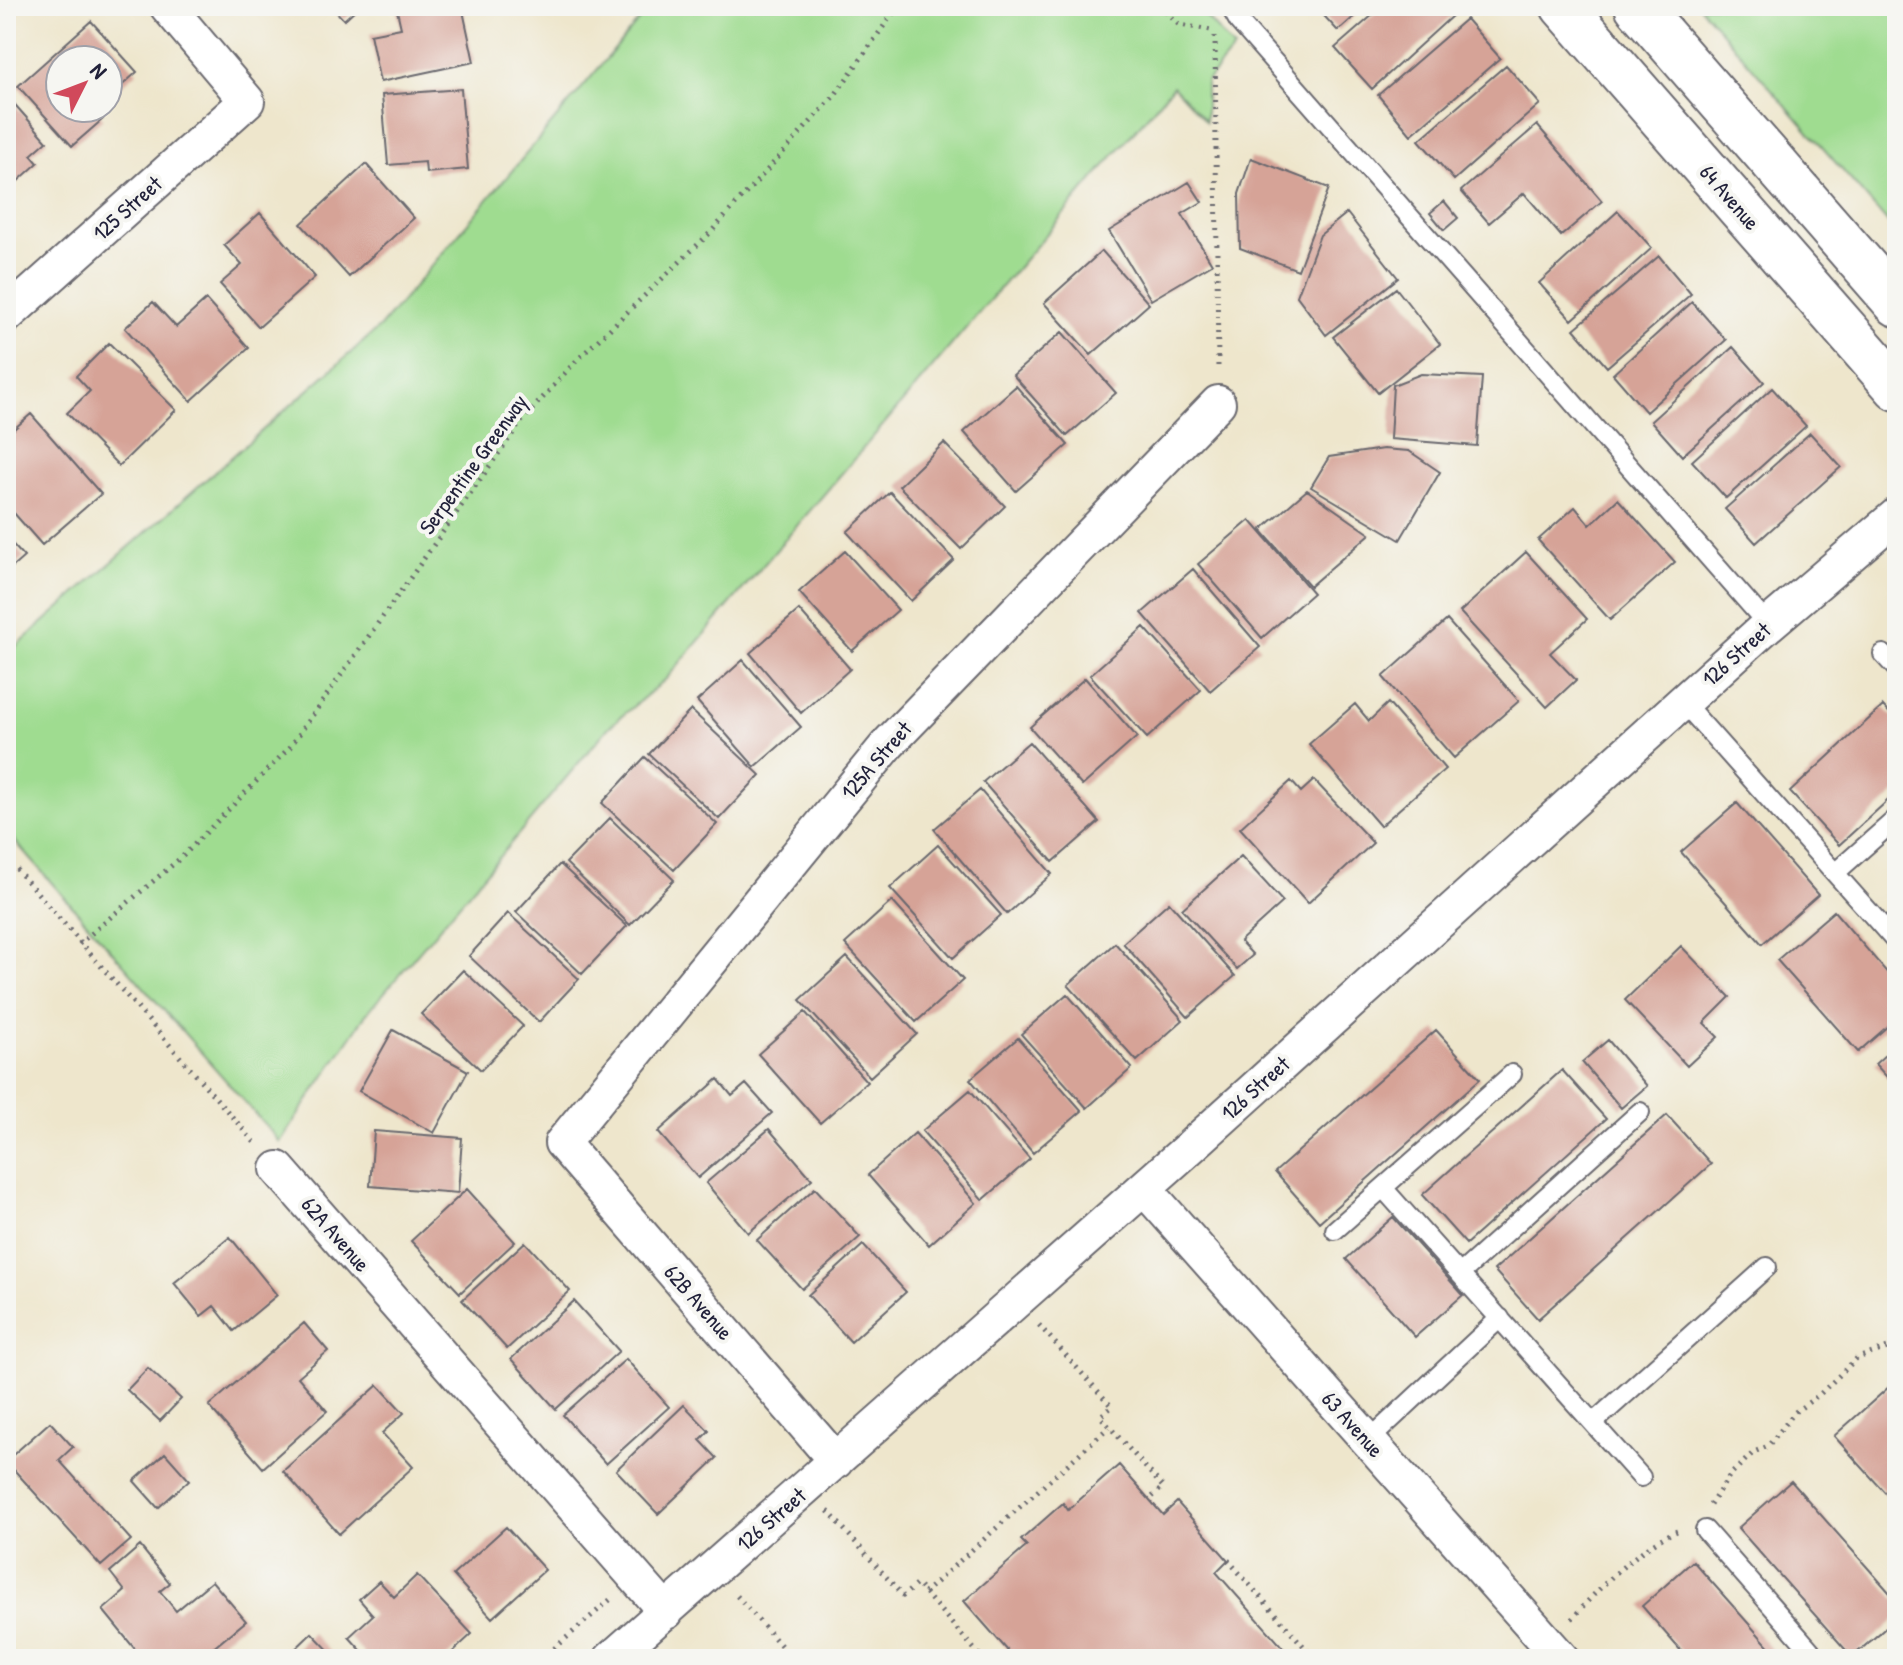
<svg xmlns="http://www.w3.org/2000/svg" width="1903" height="1665" viewBox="0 0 1903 1665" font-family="'Patrick Hand',sans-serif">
<rect width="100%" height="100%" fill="#f6f6f2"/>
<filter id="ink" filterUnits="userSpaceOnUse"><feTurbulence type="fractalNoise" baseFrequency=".0125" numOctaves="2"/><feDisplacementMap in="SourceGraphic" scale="16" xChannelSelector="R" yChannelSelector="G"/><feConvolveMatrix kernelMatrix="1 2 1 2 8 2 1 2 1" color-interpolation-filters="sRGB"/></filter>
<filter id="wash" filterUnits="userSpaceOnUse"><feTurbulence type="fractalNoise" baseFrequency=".006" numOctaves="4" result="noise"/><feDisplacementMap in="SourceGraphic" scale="32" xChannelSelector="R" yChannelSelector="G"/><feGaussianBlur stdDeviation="1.8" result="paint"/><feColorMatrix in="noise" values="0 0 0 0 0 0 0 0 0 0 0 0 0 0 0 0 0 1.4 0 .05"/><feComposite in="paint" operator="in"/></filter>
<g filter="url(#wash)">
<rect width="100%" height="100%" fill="#eee6cc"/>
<path fill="#9fdc90" stroke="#607f66" stroke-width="2" d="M651 6H1197L1234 49 1206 82V121L1173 86 666 679 609 727 367 1013 280 1142 6 831V655L380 327Z
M1699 6H1897V233Z"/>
<g id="blocks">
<path fill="#d6a397" d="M331 6H359L344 20Z
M396 6H462L474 62 380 82 370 34 401 28Z
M1315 6H1366L1338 31Z
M1383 6H1443L1452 16 1372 89 1335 48Z
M1466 19 1500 58 1411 135 1378 95Z
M91 21 137 72 108 98V60H60V108H97L103 119 72 146 18 86Z
M1506 65 1540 104 1454 180 1419 140Z
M461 89 468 169 426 173 425 162 388 165 382 95Z
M9 98 47 141 31 155 38 163 6 192V101Z
M1537 125 1602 201 1561 236 1524 193 1489 223 1461 191Z
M1251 158 1329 188 1298 270 1240 248 1239 194Z
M366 164 414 218 349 277 301 224Z
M1189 182 1202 202 1182 214 1212 264 1151 300 1109 231Z
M1444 201 1458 218 1444 230 1430 213Z
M1618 211 1652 248 1572 320 1539 283Z
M260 213 315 277 259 327 220 284 242 265 224 245Z
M1347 213 1398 278 1326 335 1297 296 1320 235Z
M1102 251 1149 304 1091 355 1044 303Z
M1659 256 1691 294 1607 367 1574 329Z
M1396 288 1440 344 1378 393 1333 337Z
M206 300 249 348 191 401 125 328 153 302 176 327Z
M1692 302 1726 340 1646 412 1613 374Z
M1062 332 1116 393 1067 436 1013 375Z
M109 343 176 410 119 466 67 413 90 391 76 376Z
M1733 347 1764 382 1682 456 1651 421Z
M1421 374 1482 377 1477 446 1390 439 1393 385Z
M1016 386 1068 445 1016 491 964 432Z
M1772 388 1806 426 1726 498 1692 461Z
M31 414 101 494 42 545 6 504V436Z
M1810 433 1841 467 1756 543 1725 509Z
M944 443 1005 506 961 549 899 486Z
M1383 449 1409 451 1440 472 1400 540 1311 487 1329 457Z
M1307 490 1370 534 1310 586 1261 530Z
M890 492 954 560 911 601 847 532Z
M1618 499 1675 562 1610 620 1538 540 1575 507 1590 525Z
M1250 520 1313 593 1262 638 1198 564Z
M6 537 24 557 6 573Z
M845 551 898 610 852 651 799 592Z
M1526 552 1587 619 1550 653 1576 680 1547 707 1460 612Z
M1193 569 1260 647 1210 691 1142 613Z
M799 610 850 669 801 713 750 653Z
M1447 620 1519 701 1454 758 1383 677Z
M1144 627 1201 690 1147 738 1090 675Z
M743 660 801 727 755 767 697 701Z
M1085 678 1137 737 1082 786 1030 727Z
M1388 703 1445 769 1380 826 1309 744 1355 704 1369 721Z
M1883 706 1897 721V792L1839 845 1790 792Z
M691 710 760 775 719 819 649 754Z
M1029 742 1099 822 1053 862 983 782Z
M645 757 717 824 674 870 602 803Z
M1314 780 1373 843 1308 903 1240 828 1291 781 1301 792Z
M980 790 1052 874 1007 914 934 829Z
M1737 803 1818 895 1762 944 1681 852Z
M610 818 674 880 630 925 566 863Z
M938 845 1001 915 953 958 890 888Z
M1241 856 1283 902 1240 941 1253 955 1237 969 1182 909Z
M560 864 627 926 582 974 516 912Z
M892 901 963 980 916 1022 845 944Z
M1169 902 1235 976 1188 1017 1123 943Z
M1834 911 1897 984V1018L1858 1052 1777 960Z
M508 913 579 979 539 1022 469 956Z
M1115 943 1183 1020 1137 1061 1068 985Z
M1681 946 1730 997 1704 1023 1718 1037 1687 1066 1625 1000Z
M847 957 917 1034 870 1077 800 1000Z
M463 970 523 1026 481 1070 421 1014Z
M1067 994 1132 1068 1087 1108 1021 1034Z
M805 1012 867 1082 820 1123 758 1054Z
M393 1030 468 1071 434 1133 359 1091Z
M1436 1030 1480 1079 1319 1222 1275 1172Z
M1018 1038 1082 1111 1033 1153 970 1079Z
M1608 1040 1647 1086 1621 1108 1582 1062Z
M1897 1044V1088L1875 1064Z
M1562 1070 1606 1119 1466 1244 1422 1195Z
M718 1079 732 1096 746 1084 772 1113 698 1178 658 1132Z
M970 1090 1030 1159 983 1200 922 1131Z
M1667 1115 1711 1164 1538 1319 1494 1270Z
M769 1129 812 1179 748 1233 706 1183Z
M374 1131 462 1138 458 1193 370 1186Z
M915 1133 976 1203 929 1245 868 1175Z
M815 1188 860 1237 802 1289 757 1240Z
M467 1189 515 1242 460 1293 411 1241Z
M1393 1217 1463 1295 1415 1337 1346 1259Z
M230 1237 277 1295 234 1331 214 1306 201 1316 174 1283Z
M525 1242 570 1291 507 1349 462 1300Z
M863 1245 906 1292 851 1342 808 1295Z
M574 1301 619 1351 556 1409 511 1359Z
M304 1323 328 1351 298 1377 327 1411 263 1468 209 1406Z
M626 1359 669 1407 606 1464 563 1415Z
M148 1368 181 1399 160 1421 127 1390Z
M378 1385 404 1413 382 1433 413 1467 339 1534 283 1471Z
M1890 1386 1897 1393V1506L1834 1436Z
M684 1405 709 1431 700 1440 717 1458 658 1514 616 1470Z
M50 1422 73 1447 59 1460 131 1540 101 1566 6 1461Z
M165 1453 189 1480 158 1508 134 1481Z
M1119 1465 1163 1515 1177 1502 1228 1560 1216 1572 1293 1659H999L1008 1651 964 1601 1027 1546 1021 1540 1063 1503 1068 1510Z
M1791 1481 1897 1601V1618L1852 1657 1738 1528Z
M506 1527 545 1570 492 1618 453 1575Z
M140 1546 170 1583 160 1591 176 1611 212 1581 246 1621 200 1659H143L103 1610 125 1591 110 1572Z
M1693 1561 1780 1659H1688L1642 1606Z
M417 1575 472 1634 445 1659H369L349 1637 373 1615 359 1599 379 1581 394 1597Z
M312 1633 337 1659H285Z"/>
</g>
</g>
<g filter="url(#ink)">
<use href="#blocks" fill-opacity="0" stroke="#69676e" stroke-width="2"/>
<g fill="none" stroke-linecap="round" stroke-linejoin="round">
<g stroke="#69676e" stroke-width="22">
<path id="service" d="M1230 6 1239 22 1768 625
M1883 654 1897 669
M1683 702 1897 943
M1835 873 1897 818
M1383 1188 1641 1477
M1335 1230 1512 1074
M1460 1274 1640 1112
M1593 1423 1767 1267
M1368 1441 1500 1318
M1705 1530 1818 1659"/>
</g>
<g stroke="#69676e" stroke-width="38">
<path id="minor" d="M6 316 247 101 167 6
M278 1169 666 1612
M1144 1188 1562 1659
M836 1461 562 1143 888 744 1218 403
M611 1659 1188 1149 1768 625 1897 515"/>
</g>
<g stroke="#69676e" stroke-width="48">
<path id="secondary" d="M1563 6 1897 388
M1637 6 1897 304"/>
</g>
<path stroke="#69676e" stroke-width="5" stroke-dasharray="2 6" stroke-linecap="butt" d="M1160 6 1179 25 1211 30
M1215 36 1218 370
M6 857 255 1143
M79 944 183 856 290 747 521 422 574 363 710 233 835 95 898 6
M1039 1325 1112 1407 1100 1416 1163 1487 1150 1499
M1710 1505 1730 1475 1754 1452 1768 1446 1795 1412 1819 1395 1857 1358 1897 1345
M828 1511 903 1596 917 1584 983 1659
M1228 1560 1315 1659
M924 1593 1109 1427
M737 1596 793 1659
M1572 1619C1595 1591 1647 1539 1681 1530
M542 1659 611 1599"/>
<use href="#service" stroke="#fff" stroke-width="18"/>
<use href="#minor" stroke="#fff" stroke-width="34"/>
<use href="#secondary" stroke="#fff" stroke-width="44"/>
</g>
</g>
<g text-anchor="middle" stroke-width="8" stroke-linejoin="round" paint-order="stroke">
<g font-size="22" fill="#22223b" stroke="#f6f6f2">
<text transform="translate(1730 197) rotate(49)" y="8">64 Avenue</text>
<text transform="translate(127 208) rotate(-42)" y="8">125 Street</text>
<text transform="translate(473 464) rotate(-54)" y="8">Serpentine Greenway</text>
<text transform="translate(1736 654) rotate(-42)" y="8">126 Street</text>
<text transform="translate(876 760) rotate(-49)" y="8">125A Street</text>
<text transform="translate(1255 1088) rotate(-42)" y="8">126 Street</text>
<text transform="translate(336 1234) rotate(49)" y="8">62A Avenue</text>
<text transform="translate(699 1302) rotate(49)" y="8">62B Avenue</text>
<text transform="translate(1353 1424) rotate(48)" y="8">63 Avenue</text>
<text transform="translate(771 1519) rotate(-41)" y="8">126 Street</text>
</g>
</g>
<rect width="1903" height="1665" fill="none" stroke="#f6f6f2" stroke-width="32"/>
<g transform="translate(84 84) rotate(48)"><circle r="38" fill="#f6f6f2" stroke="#a1a1a9" stroke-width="2"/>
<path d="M0-6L14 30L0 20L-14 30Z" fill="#d1495b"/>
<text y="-12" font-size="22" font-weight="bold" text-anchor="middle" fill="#22223b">N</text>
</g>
</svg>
